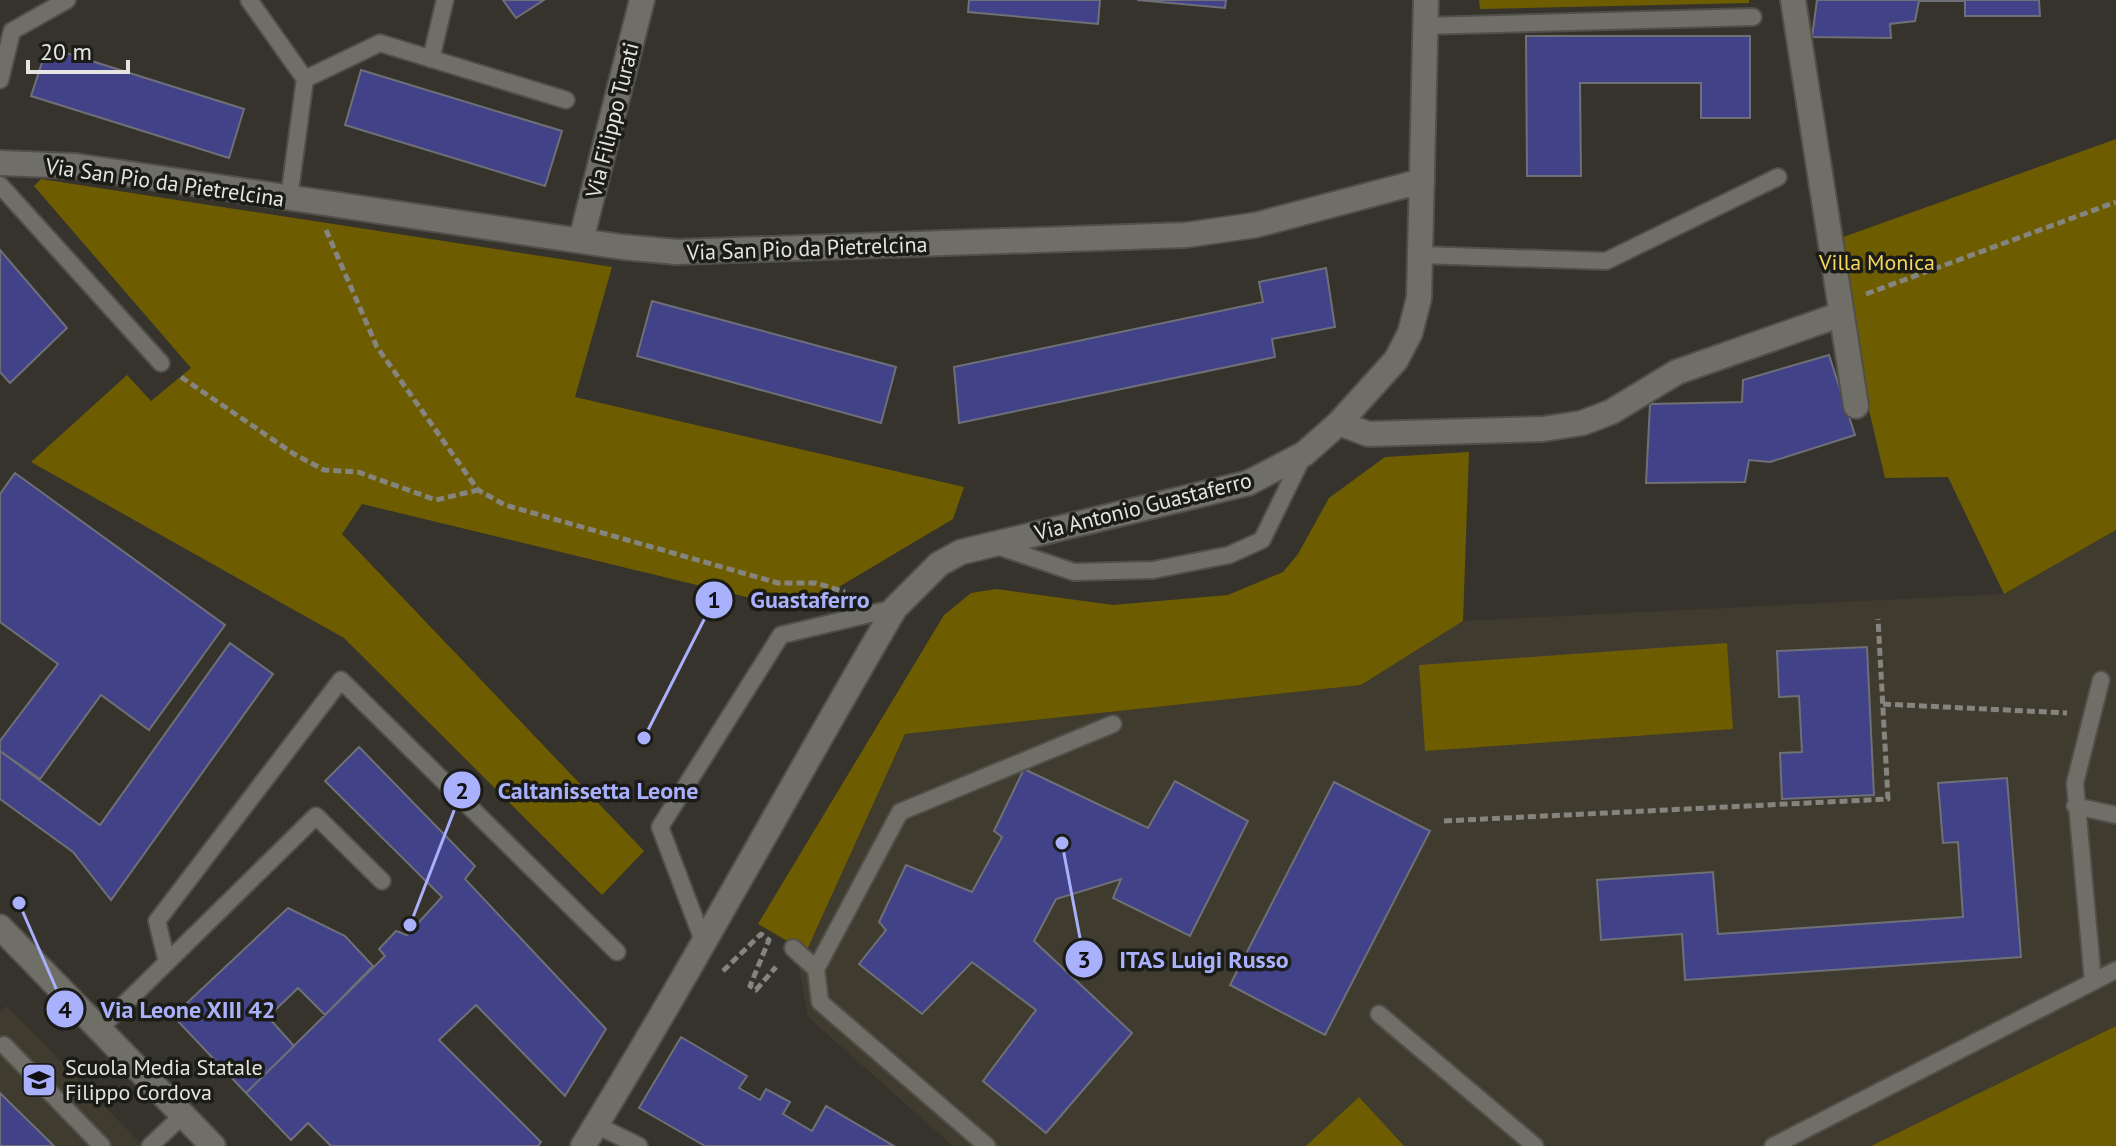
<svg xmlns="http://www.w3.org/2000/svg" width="2116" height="1146" viewBox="0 0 2116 1146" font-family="'PT Sans',sans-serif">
<rect width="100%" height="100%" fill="#35332c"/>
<path fill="#3f3c2f" d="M2116 530V1026L1871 1146H953L808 1017 799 968 905 734 1361 685 1463 621 2004 594Z
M7 1006 143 1146H0V1013Z"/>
<path fill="#6e5c00" d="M1479 0H1749V3L1480 9Z
M2116 139V530L2004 594 1948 477 1885 478 1846 313 1835 240Z
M41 179 612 267 575 397 964 487 953 519 800 610 362 504 342 534 644 851 602 895 344 638 31 462 127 375 151 401 191 368 34 186Z
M1469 452 1463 621 1361 685 905 734 806 952 758 924 944 615 971 593 996 589 1113 605 1228 595 1283 572 1298 554 1329 498 1385 457Z
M1727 643 1733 729 1425 751 1419 665Z
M2116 1026V1146H1871Z
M1359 1097 1404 1146H1306Z"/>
<path fill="#414287" stroke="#6f7077" stroke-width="2" d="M503 0H544L516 18Z
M969 0H1100L1098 24 968 12Z
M1137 0H1226L1225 8Z
M1817 0H2039L2040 16H1965V1H1919L1915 21 1890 24 1891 38 1812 37Z
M1526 36H1750V118H1701V83H1580L1581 176H1527Z
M47 47 244 109 229 158 31 96Z
M361 70 562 131 545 186 345 125Z
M0 250 67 328 10 383 0 372Z
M1326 268 1335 327 1272 339 1275 357 959 423 954 367 1263 302 1259 282Z
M652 301 896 367 881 423 637 356Z
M1829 355 1855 435 1770 462 1749 460 1745 482 1646 483 1650 404 1742 402 1743 380Z
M15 473 225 625 149 730 101 695 40 779 0 751V741L58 664 0 622V494Z
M230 643 273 674 111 900 73 852 0 799V751L100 825Z
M1867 647 1874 795 1782 799 1780 753 1802 752 1799 696 1779 697 1777 651Z
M359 747 475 866 465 879 606 1029 565 1096 476 1005 439 1040 541 1142 538 1146H331L308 1123 291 1140 246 1093 385 956 379 949 396 931 407 935 442 897 325 781Z
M1024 769 1148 828 1175 781 1248 821 1190 936 1113 898 1121 879 1056 899 1034 941 1132 1033 1046 1133 983 1081 1036 1010 972 962 922 1014 859 964 886 930 879 922 906 865 972 892 1002 837 994 831Z
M2007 778 2021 957 1685 980 1682 934 1601 940 1597 880 1713 872 1718 934 1963 917 1958 842 1943 843 1938 783Z
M1334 782 1430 831 1325 1035 1230 985Z
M288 908 345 936 373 966 325 1015 298 988 268 1017 294 1046 246 1093 173 1016Z
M681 1037 747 1076 739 1088 760 1100 766 1089 790 1102 783 1114 812 1131 826 1106 894 1146H705L639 1108Z
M0 1093 54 1146H0Z"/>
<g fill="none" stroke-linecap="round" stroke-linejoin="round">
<g stroke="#504f4a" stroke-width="20">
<path id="lane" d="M249 0 305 79
M1423 26 1753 17
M431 59 445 0
M0 80 12 31 67 0
M0 185 161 363
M289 198 305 79 380 43 566 100
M1420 255 1606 261 1778 177
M994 545 1074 572 1153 570 1229 555 1262 540 1304 454
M2075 806 2116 815
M704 943 660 827 781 635 895 608
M793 948 816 969 820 1002 987 1146
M167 962 157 921 341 680 617 952
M816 969 900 812 1113 724
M2093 981 2075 783 2101 680
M1379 1014 1535 1146
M99 1029 316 816 382 881
M4 1045 102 1146
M596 1125 639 1146
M150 1146 183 1115
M1773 1146 2116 970"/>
</g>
<g stroke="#504f4a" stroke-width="28">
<path id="street" d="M1793 0 1856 406
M0 163 76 166 622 247 677 252 1186 235 1256 225 1422 181
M581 240 642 0
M1339 423 1368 434 1543 429 1582 423 1611 412 1677 372 1842 314"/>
</g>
<g stroke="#504f4a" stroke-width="28">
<path id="secondary" d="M0 927 213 1146
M583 1146C692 970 790 787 895 608L939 564 961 552 1248 483 1304 454 1339 423 1396 360 1410 333 1419 298 1426 0"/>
</g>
<path stroke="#85847e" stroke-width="5" stroke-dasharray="8 4" stroke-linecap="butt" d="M326 230 377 347 478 490 505 505 778 583H816L845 592
M1866 294 2116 202
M181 377 294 454 324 470 358 472 436 500 478 490
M1883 704 2067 713
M1444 821 1888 799 1878 619
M723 971 761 934 769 940 750 986 756 990 776 967"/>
<use href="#lane" stroke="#706f67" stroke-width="16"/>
<use href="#street" stroke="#706f67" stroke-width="24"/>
<use href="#secondary" stroke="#706f67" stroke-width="24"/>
</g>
<defs>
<g id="school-square" transform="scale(1.8)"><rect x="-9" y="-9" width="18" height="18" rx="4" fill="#a9b0fc" stroke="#1b1b18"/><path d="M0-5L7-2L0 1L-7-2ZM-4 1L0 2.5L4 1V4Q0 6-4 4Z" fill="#111"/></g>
</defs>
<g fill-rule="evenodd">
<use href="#school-square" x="39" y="1080"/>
</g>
<g text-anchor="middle" stroke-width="7" stroke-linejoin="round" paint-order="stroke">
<g font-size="22" fill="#e5e4e0" stroke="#1b1b18">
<text transform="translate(612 120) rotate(-76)" y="8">Via Filippo Turati</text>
<text transform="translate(165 182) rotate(8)" y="8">Via San Pio da Pietrelcina</text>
<text transform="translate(807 248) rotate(-2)" y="8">Via San Pio da Pietrelcina</text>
<text transform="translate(1143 506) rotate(-14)" y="8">Via Antonio Guastaferro</text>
</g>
<g font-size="22" fill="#f5d85f" stroke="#1b1b18">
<text x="1877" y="270">Villa Monica</text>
</g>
<g font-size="22" fill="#e5e4e0" stroke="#1b1b18" text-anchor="start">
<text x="65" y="1075">Scuola Media Statale<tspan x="65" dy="25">Filippo Cordova</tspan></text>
</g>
</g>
<path fill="none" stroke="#a9b0fc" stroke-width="3" d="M644 738L714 600M410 925L462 790M1062 843L1084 959M19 903L65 1009"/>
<g fill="#a9b0fc" stroke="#1b1b18" stroke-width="3">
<circle cx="644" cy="738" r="8"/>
<circle cx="410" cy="925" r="8"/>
<circle cx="1062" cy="843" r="8"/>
<circle cx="19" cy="903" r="8"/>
<circle cx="714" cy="600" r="20"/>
<circle cx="462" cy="790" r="20"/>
<circle cx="1084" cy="959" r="20"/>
<circle cx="65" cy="1009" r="20"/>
</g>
<g font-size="24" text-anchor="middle" font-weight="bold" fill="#111">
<text x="714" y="608">1</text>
<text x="462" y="799">2</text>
<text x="1084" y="968">3</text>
<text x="65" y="1018">4</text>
</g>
<g font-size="24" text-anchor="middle" font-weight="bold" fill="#a9b0fc" stroke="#1b1b18" stroke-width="7" stroke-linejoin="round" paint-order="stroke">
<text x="810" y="608">Guastaferro</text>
<text x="598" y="799">Caltanissetta Leone</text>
<text x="1204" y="968">ITAS Luigi Russo</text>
<text x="188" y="1018">Via Leone XIII 42</text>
</g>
<path d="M28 60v12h100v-12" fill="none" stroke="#e5e4e0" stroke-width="4"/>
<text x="40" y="60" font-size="24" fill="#e5e4e0" stroke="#1b1b18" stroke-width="6" paint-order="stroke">20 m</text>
</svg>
